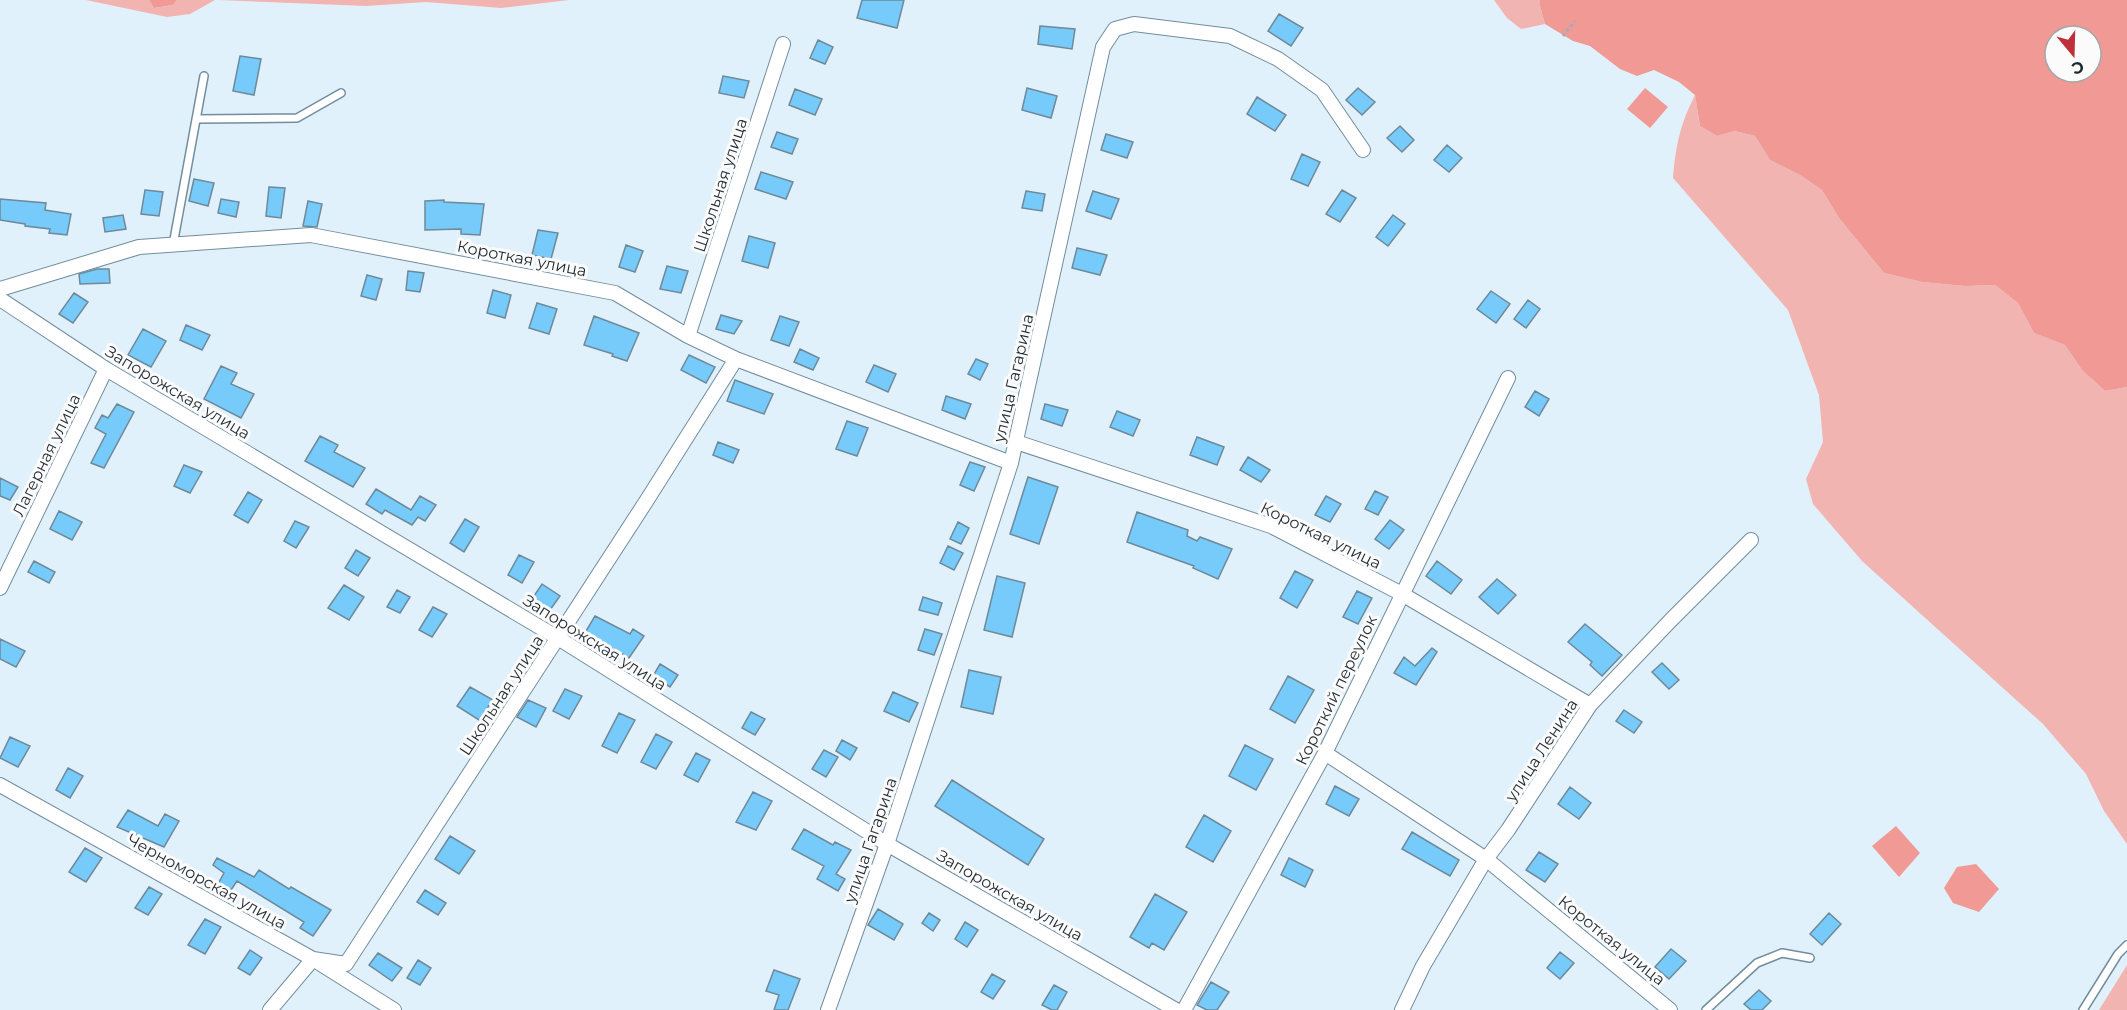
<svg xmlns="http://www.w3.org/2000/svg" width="2127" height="1010" viewBox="0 0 2127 1010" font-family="Montserrat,sans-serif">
<rect width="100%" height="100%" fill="#e0f1fc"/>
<path fill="#f2b4b1" d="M86 0H149L154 8 173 5 177 0H215L190 14 167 17Z
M218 0H569L501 8 426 2 366 6Z
M1494 0H1540V6L1545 24 1521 29 1507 18Z
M1695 95 1700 126 1717 136 1735 131 1755 136 1770 160 1800 175 1822 190 1839 218 1884 273 1922 282 1965 286 1995 285 2018 303 2034 333 2065 345 2082 370 2105 391 2127 387V844L2104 811 2086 774 2043 724 1862 561 1813 504 1806 479 1823 442 1819 395 1788 310 1673 178C1676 144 1680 125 1695 95Z
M2127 965V1010H2099Z"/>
<path fill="#f09995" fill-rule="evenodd" d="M149 0H177L173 5 154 8Z
M1540 0H2127V387L2105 391 2082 370 2065 345 2034 333 2018 303 1995 285 1965 286 1922 282 1884 273 1839 218 1822 190 1800 175 1770 160 1755 136 1735 131 1717 136 1700 126 1695 95 1679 82 1654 70 1637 76 1620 69 1590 46 1573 41 1545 24 1540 6ZM2055 36H2091V72H2055Z
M1645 88 1668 107 1650 128 1627 109Z
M1896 826 1920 853 1899 877 1872 846Z
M1976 864 1999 889 1979 912 1953 903 1944 888 1957 867Z"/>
<path fill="#76cbfa" stroke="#6e8999" stroke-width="1.5" d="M862 0H904L897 28 857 18Z
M1279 14 1303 28 1291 46 1268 31Z
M1040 26 1075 29 1072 49 1038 44Z
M818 40 833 47 825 64 810 58Z
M240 56 261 59 254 95 233 91Z
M723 76 749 81 744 98 719 93Z
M1027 88 1057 96 1051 118 1022 110Z
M1358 88 1375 102 1362 115 1346 100Z
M795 89 822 99 815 115 789 105Z
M1257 97 1286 115 1275 131 1247 114Z
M1400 126 1414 140 1402 152 1387 138Z
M777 132 798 139 792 154 771 147Z
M1106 134 1133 142 1127 158 1101 150Z
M1447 145 1462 158 1449 172 1434 160Z
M1302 154 1320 162 1308 186 1291 179Z
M761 172 793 182 786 199 755 189Z
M194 179 214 183 208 206 189 201Z
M269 187 285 188 281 218 266 216Z
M145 190 163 192 159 216 141 214Z
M1342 190 1356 198 1340 222 1326 214Z
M1026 191 1045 194 1042 211 1022 208Z
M1093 191 1119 199 1111 219 1086 211Z
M0 199 46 203 45 210 71 214 67 235 49 233 50 229 25 226V224L0 220Z
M221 199 239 202 236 217 218 213Z
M444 200V202L484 204 480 235 461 234V229L425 230V201Z
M308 201 322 204 317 227 303 226Z
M123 215 126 229 105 232 103 218Z
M1393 215 1405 224 1388 246 1376 237Z
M538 230 558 233 551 259 532 255Z
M749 236 775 243 768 268 742 261Z
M626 245 643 251 635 272 619 267Z
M1077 248 1107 255 1100 275 1072 268Z
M667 266 688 271 681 293 660 289Z
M97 269H109L110 283 80 284 79 274Z
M408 271 424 273 420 292 406 290Z
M367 275 382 279 376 300 361 296Z
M493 290 511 295 505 318 487 313Z
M1491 291 1510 304 1496 323 1477 309Z
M74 293 88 302 73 323 59 314Z
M1528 300 1540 309 1526 328 1514 319Z
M537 303 557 309 549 334 529 328Z
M721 315 742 321 734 334 716 329Z
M594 316 639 333 627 361 612 356 613 354 584 345Z
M780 316 799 322 789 346 771 340Z
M186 325 210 335 202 350 180 340Z
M143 329 166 341 151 367 128 355Z
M800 349 819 358 813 370 794 362Z
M689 355 715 367 706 383 681 370Z
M976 359 988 364 980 380 968 374Z
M874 365 896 374 888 392 866 382Z
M221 366 237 373 231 384 254 394 241 418 204 399Z
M735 380 773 394 764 414 727 401Z
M1535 391 1549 399 1539 416 1525 407Z
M946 396 971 404 965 419 942 410Z
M117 404 134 412 104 468 91 463 106 434 95 428 102 415 108 418Z
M1045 404 1068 410 1062 426 1041 419Z
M1117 411 1140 420 1133 436 1110 427Z
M847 421 868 428 857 456 836 449Z
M320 436 338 445 334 452 365 468 353 487 305 461Z
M1197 437 1224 447 1217 465 1190 455Z
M718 442 739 450 733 463 713 455Z
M1248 457 1270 470 1261 482 1240 470Z
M970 462 985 467 974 491 960 485Z
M184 465 202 472 190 493 174 486Z
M1028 477 1058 487 1039 544 1010 534Z
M0 478 18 487 10 500 0 496Z
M376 489 411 510 420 496 436 505 425 521 418 517 412 525 385 510 382 514 366 504Z
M1375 491 1388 497 1378 515 1365 509Z
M248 492 262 500 248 523 234 515Z
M1326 496 1341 504 1330 522 1315 515Z
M59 511 82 522 72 540 50 529Z
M1137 512 1188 530 1187 536 1197 541 1200 537 1232 549 1218 579 1193 568 1194 566 1127 542Z
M465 519 479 527 464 552 450 543Z
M1390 520 1404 530 1389 549 1375 539Z
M295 521 309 527 296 548 284 541Z
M958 522 969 528 961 544 950 539Z
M948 546 963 553 954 570 940 563Z
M356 550 370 558 358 576 345 568Z
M519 555 534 562 522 583 508 575Z
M34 561 55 572 49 583 28 572Z
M1437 561 1462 580 1451 594 1426 576Z
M1295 571 1313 580 1297 608 1280 598Z
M997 576 1025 583 1012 637 984 630Z
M1497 579 1516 595 1498 614 1479 597Z
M542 584 560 596 550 610 532 599Z
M344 585 364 597 349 620 328 608Z
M397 590 410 597 400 613 387 607Z
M1357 591 1372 598 1358 624 1343 617Z
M923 597 942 603 938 615 919 610Z
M433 607 447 614 432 637 419 630Z
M595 616 630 634 633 629 644 636 629 658 600 641 598 645 583 636Z
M1585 624 1622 655 1602 676 1590 665 1592 662 1568 642Z
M925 629 942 634 934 655 918 650Z
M0 639 25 651 16 667 0 659Z
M1432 648 1437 652 1416 685 1394 673 1404 657 1415 666Z
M1662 663 1679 680 1669 689 1652 672Z
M660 664 678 675 670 687 653 676Z
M969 670 1001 677 993 714 961 707Z
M1288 676 1314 690 1295 723 1270 709Z
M470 687 493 700 479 720 457 706Z
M565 689 582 696 569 719 553 711Z
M893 692 918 703 909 722 884 711Z
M528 700 546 708 536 727 517 717Z
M1624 710 1642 722 1634 733 1616 721Z
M751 712 765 719 755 735 742 728Z
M619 713 635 720 617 753 602 746Z
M656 734 672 742 656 769 641 762Z
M10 737 30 746 18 767 0 758Z
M842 740 857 748 850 760 836 751Z
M1245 745 1273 759 1256 790 1229 776Z
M824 750 838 757 826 777 812 769Z
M696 753 710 760 698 782 684 775Z
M68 768 83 776 70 798 56 790Z
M952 780 1044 839 1028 865 935 806Z
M1335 786 1359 799 1349 816 1326 804Z
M1570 787 1591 803 1579 819 1558 804Z
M753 792 772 801 756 830 736 822Z
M128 810 158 826 165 814 179 821 164 847 117 827Z
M1204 815 1231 831 1213 862 1186 847Z
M804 829 833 845 835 842 851 850 836 874 845 879 838 891 817 879 824 866 792 849Z
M1412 832 1459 860 1450 876 1402 849Z
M450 836 475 851 459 874 435 859Z
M85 848 102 858 86 882 69 872Z
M1539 852 1558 864 1545 882 1526 870Z
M217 858 254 877 259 870 289 889 291 887 331 910 313 936 300 928 304 922 237 881 231 890 218 884 224 873 213 865Z
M1289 858 1313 870 1305 887 1281 875Z
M149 887 162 894 148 915 135 908Z
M425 890 446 903 438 915 417 902Z
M1155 894 1187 912 1164 950 1152 943 1149 948 1130 937Z
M878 909 903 924 894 940 868 925Z
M929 913 940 920 933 931 922 923Z
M1829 913 1841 924 1822 945 1810 934Z
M205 919 221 927 205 954 188 945Z
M965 922 978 930 967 947 955 939Z
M1671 949 1686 961 1669 979 1655 967Z
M250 950 262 958 250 975 238 968Z
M1560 952 1574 963 1560 979 1547 968Z
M378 953 402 968 392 981 369 965Z
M418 960 431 968 420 985 407 978Z
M774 970 800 979 788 1010H774L779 995 766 991Z
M992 974 1005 981 993 999 981 992Z
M1211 982 1229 992 1217 1010H1207L1197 1005Z
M1054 985 1067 992 1057 1010H1052L1042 1005Z
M1759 990 1771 1001 1762 1010H1751L1744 1004Z"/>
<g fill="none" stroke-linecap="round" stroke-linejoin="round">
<g stroke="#728d9d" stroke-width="10">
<path id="service" d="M196 119 297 118 341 93
M173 245 204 76
M1706 1010 1757 963 1782 953 1810 958
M2083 1010 2118 954 2127 945"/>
</g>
<g stroke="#728d9d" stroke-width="16">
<path id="minor" d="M0 289 139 247 311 235 615 293 688 336 736 359 1011 463
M0 299 106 369 558 638 887 844 1176 1010
M688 336 783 44
M1016 442 1271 526 1402 594 1590 705
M0 588 106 369
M1325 753 1486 859 1670 1010
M0 785 313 959 394 1010
M270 1010 313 959 346 964 647 500 736 359
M828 1010 887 844 1011 463 1103 47 1115 29 1134 24 1230 36 1278 59 1322 90 1363 150
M1184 1010 1325 753 1508 378
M1402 1010 1423 966 1486 859 1508 830 1590 705 1671 620 1751 540"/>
</g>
<path stroke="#9faeb8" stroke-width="3" stroke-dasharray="3 3" stroke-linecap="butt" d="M1563 36 1575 21"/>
<use href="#service" stroke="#fff" stroke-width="7"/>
<use href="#minor" stroke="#fff" stroke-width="14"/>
</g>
<g text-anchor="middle" stroke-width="6" stroke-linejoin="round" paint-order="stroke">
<g font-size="16" fill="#1f2a30" stroke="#fbfbfb">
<text transform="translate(720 185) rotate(-72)" y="6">Школьная улица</text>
<text transform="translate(522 258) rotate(11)" y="6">Короткая улица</text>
<text transform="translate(1013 378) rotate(-77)" y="6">улица Гагарина</text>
<text transform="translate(178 392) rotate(31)" y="6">Запорожская улица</text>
<text transform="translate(46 455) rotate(-64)" y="6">Лагерная улица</text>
<text transform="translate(1321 535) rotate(26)" y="6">Короткая улица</text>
<text transform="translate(595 642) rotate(32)" y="6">Запорожская улица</text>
<text transform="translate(1336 690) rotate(-64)" y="6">Короткий переулок</text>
<text transform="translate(501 695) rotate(-57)" y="6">Школьная улица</text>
<text transform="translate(1541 750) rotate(-57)" y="6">улица Ленина</text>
<text transform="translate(870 840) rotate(-71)" y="6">улица Гагарина</text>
<text transform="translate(207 881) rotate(29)" y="6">Черноморская улица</text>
<text transform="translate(1010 895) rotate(30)" y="6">Запорожская улица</text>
<text transform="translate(1612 940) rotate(39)" y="6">Короткая улица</text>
</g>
</g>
<g transform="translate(2073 54) rotate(161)"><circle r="28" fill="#fbfbfb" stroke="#a3a7aa" stroke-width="1.5"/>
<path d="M0-4.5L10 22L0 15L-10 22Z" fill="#c0303a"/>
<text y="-9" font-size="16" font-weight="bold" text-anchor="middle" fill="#1f2a30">С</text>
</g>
</svg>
